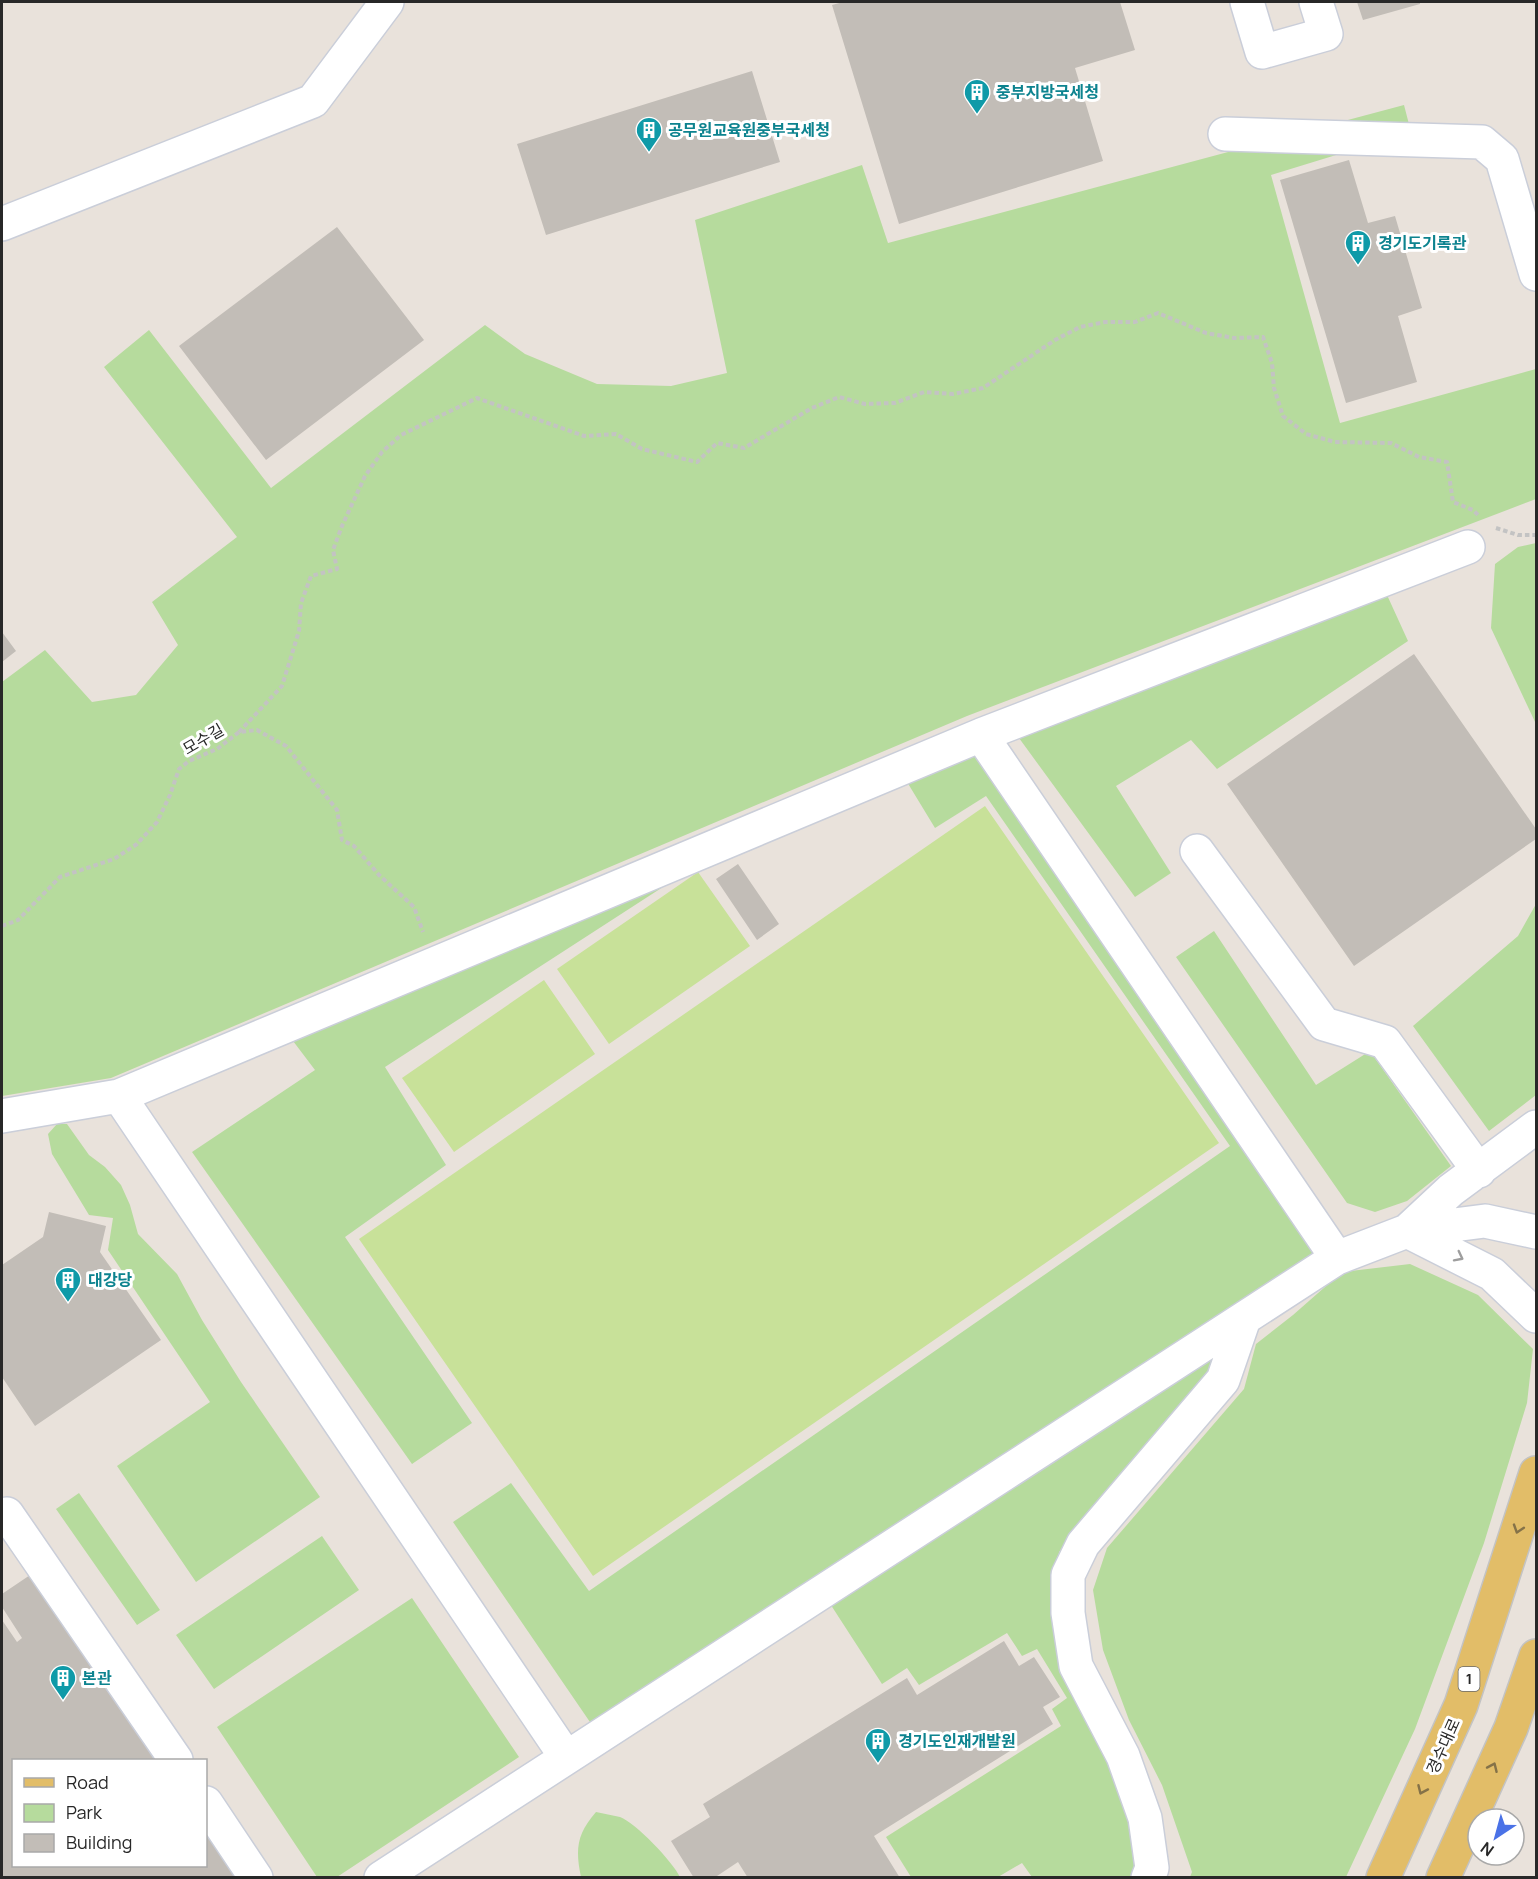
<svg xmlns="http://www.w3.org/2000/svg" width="1538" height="1879" viewBox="0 0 1538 1879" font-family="Manrope,'Noto Sans KR',sans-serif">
<rect width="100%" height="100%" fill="#e9e2db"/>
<path fill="#b6db9d" d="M1404 105 1411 132 1271 175 1340 423 1536 369V499L967 716 111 1078 2 1096V682L45 650 92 702 136 695 178 645 152 602 237 537 104 367 149 330 271 488 485 325 525 354 597 384 671 386 727 373 695 220 862 165 888 243Z
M1536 543V724L1491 628 1495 564 1518 547Z
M1387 595 1408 641 1217 769 1191 740 1116 786 1171 873 1135 897 1019 738 1039 724Z
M977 745 1322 1257 592 1725 453 1522 511 1483 589 1591 1230 1146 986 796 935 828 904 777Z
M683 874 385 1067 446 1165 345 1237 472 1423 412 1464 192 1152 315 1070 290 1037Z
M1536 904V1095L1489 1131 1413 1026 1518 936Z
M1214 931 1316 1085 1370 1051 1451 1166 1407 1201 1375 1212 1347 1203 1176 957Z
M57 1124H67L89 1155 105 1167 121 1185 130 1205 138 1234 177 1274 202 1320 241 1382 320 1497 196 1582 117 1466 210 1402 108 1250 113 1218 89 1215 52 1154 48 1134Z
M1410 1264 1478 1295 1533 1349 1527 1403 1484 1543 1415 1729 1346 1877H1190L1192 1872 1162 1785 1129 1720 1103 1650 1093 1590 1107 1548 1244 1389 1256 1344 1293 1315 1342 1272Z
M1230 1338 1214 1375 1138 1457 1059 1552 1053 1611 1135 1823 1137 1865 1131 1877H1032L1022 1863 998 1877H911L886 1837 1061 1726 1052 1709 1067 1698 1037 1649 1022 1656 1007 1633 919 1685 907 1668 882 1684 827 1599Z
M79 1493 160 1610 137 1625 56 1509Z
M322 1536 359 1590 214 1689 176 1635Z
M412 1598 519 1757 337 1877H317L217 1727Z
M596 1812C604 1814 612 1815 620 1817 636 1823 673 1862 680 1877H581C575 1849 577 1834 596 1812Z"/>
<path fill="#c8e199" d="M985 806 1219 1143 593 1576 359 1239Z
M698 872 750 946 609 1044 557 969Z
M544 980 595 1054 454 1152 402 1078Z"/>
<path fill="#c2bdb7" d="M843 2H1120L1135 50 1075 68 1103 161 899 224 832 5Z
M1357 2H1420V4L1363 20Z
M752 71 780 162 546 235 517 144Z
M1349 160 1368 223 1395 216 1422 308 1398 316 1417 382 1346 403 1280 180Z
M337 227 424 340 266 460 179 346Z
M2 632 16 651 2 662Z
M1414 654 1536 829V839L1354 966 1227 784Z
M738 864 779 924 757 940 716 879Z
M49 1212 106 1226 100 1252 161 1340 35 1426 2 1377V1265L43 1237Z
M36 1571 164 1760H14V1866H206V1822L243 1878H2V1620L17 1642 22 1638 2 1607V1594Z
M1004 1641 1019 1666 1034 1657 1060 1697 1043 1707 1053 1724 874 1836 900 1878H748L738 1862 714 1878H694L671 1841 710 1817 703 1804 907 1678 917 1695Z"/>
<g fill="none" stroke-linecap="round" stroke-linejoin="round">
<g stroke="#caced9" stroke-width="36">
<path id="minor" d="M1247 2 1262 52 1326 34 1316 2
M1225 134 1482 142 1502 159 1536 274
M2 224 313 101 387 2
M981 735 1468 547
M1197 851 1324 1024 1385 1042 1479 1171
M119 1096 566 1757
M2 1116 119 1096 981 735 1337 1258
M1407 1231 1451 1190 1536 1127
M1407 1231 1492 1274 1536 1316
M7 1514 176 1760
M206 1803 256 1878
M381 1878 1337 1258 1407 1231 1485 1221 1536 1232
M1148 1878 1152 1868 1145 1818 1123 1756 1076 1666 1068 1613V1575L1083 1544 1223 1380 1244 1319"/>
</g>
<g stroke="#c3c3c3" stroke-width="36">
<path id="major" d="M1383 1878 1461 1705 1536 1473
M1443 1878 1511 1728 1536 1656"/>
</g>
<path stroke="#c3c3c3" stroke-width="4" stroke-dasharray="4.5 3" stroke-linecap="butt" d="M1496 528 1518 535H1536
M239 732 282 686 299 631 301 603 311 576 337 569 333 550 342 526 365 476 382 452 401 435 477 398 584 436 616 434 642 449 697 462 717 443 744 448 812 408 839 397 865 404 895 403 924 392 953 394 983 388 1055 340 1080 327 1105 322H1135L1158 313 1206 333 1234 338 1263 337 1272 363 1274 388 1283 416 1306 434 1335 442 1391 443 1419 457 1447 462 1453 502 1473 510 1478 515
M2 926 18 920 60 877 114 859 137 844 157 822 170 795 179 769 189 761 217 749 239 732 257 730 286 746 337 810 342 840 354 846 379 875 414 907 423 932"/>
<use href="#minor" stroke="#fff" stroke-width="33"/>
<use href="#major" stroke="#e2bd68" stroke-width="33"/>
</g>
<defs><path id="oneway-chevron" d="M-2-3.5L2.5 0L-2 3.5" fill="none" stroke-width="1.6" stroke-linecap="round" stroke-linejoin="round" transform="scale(1.5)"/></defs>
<use stroke="#9e9e9e" href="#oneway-chevron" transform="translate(1459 1257) rotate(27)"/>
<g stroke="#857248">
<use href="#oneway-chevron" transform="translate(1518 1529) rotate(108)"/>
<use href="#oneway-chevron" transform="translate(1493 1767) rotate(-66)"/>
<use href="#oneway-chevron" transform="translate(1422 1790) rotate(114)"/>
</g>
<defs>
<g id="building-pin" transform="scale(1.35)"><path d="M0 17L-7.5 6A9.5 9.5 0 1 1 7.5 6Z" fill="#0f9aa8" stroke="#fff"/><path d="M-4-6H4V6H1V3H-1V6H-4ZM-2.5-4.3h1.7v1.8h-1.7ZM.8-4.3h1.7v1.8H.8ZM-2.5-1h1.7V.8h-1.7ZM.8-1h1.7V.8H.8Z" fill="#fff"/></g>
</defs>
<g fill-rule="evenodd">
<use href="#building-pin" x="977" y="92"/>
<use href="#building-pin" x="649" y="130"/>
<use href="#building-pin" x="1358" y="243"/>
<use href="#building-pin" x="68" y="1280"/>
<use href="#building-pin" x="63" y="1678"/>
<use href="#building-pin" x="878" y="1741"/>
</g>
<g text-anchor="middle" stroke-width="6" stroke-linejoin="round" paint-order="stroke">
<rect fill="#fff" stroke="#686868" stroke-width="1.5" x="1458.5" y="1667" width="21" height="24" rx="4.5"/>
<g font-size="15" font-weight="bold" fill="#282828">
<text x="1469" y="1684">1</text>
</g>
<g font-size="16" font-weight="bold" fill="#0d838f" stroke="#fff" text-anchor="start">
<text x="996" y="98">중부지방국세청</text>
<text x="668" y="136">공무원교육원중부국세청</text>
<text x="1378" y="249">경기도기록관</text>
<text x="88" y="1286">대강당</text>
<text x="82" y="1684">본관</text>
<text x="898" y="1747">경기도인재개발원</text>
</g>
<g font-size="16" fill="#282828" stroke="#fff">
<text transform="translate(203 739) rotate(-30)" y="6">모수길</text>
<text transform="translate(1443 1746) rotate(-66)" y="6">경수대로</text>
</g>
</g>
<rect width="1538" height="1879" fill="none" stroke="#282828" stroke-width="6"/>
<rect x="12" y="1759" width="195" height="108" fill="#ffffff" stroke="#a9a9a9" stroke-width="1.5"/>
<rect x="24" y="1778" width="30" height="9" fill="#e2bd68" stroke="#a9a9a9" stroke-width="1.5"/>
<text x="66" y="1789" font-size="18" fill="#282828">Road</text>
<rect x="24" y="1804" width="30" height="18" fill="#b6db9d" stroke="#a9a9a9" stroke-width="1.5"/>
<text x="66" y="1819" font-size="18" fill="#282828">Park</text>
<rect x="24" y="1834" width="30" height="18" fill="#c2bdb7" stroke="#a9a9a9" stroke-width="1.5"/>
<text x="66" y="1849" font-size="18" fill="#282828">Building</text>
<g transform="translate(1496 1837) rotate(216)"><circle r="28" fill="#ffffff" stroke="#a9a9a9" stroke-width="1.5"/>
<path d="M0-4.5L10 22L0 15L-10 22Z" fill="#4a72e7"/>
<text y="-9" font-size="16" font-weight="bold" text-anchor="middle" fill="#282828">N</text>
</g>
</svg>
